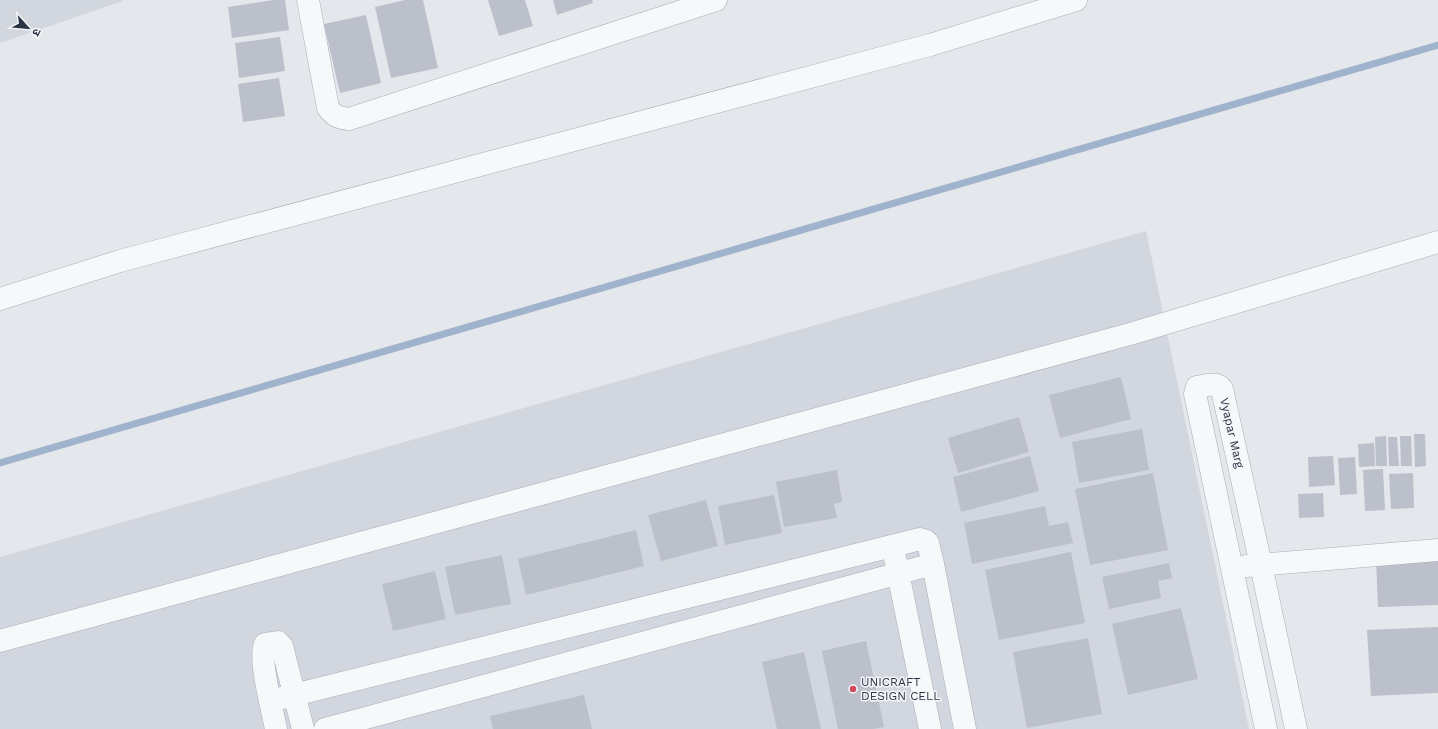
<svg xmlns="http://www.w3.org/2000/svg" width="1438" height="729" viewBox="0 0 1438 729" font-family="'Work Sans','Noto Sans Devanagari',sans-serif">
<rect width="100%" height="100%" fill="#e4e7ec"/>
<path fill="#d2d6de" d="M0 0H122L123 1 0 43Z
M1146 231 1249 729H0V557Z"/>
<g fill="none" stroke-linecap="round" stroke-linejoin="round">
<path stroke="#9fb4cc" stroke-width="7" d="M0 463 1438 45"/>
</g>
<path fill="#bbc0ca" d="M274 0H285L289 30 232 38 228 7Z
M405 0H423L438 68 391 78 375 7Z
M488 0H525L533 26 499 36Z
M553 0H592L593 3 557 15Z
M366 15 381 83 340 93 324 24Z
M280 37 285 71 239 78 235 43Z
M279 78 285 116 243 122 238 84Z
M1121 377 1131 419 1060 438 1049 395Z
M1019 417 1029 452 958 473 948 438Z
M1142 429 1149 470 1079 483 1072 442Z
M1414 434H1425L1426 466 1415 467Z
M1386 436 1387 466H1376L1375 437Z
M1400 436H1411L1412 466H1401Z
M1388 437H1397L1399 466H1389Z
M1374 443 1375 466 1359 467 1358 444Z
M1030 456 1039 491 961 512 953 477Z
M1333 456 1335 485 1309 487 1308 457Z
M1355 457 1357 494 1340 495 1338 458Z
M1383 469 1385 510 1365 511 1363 470Z
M837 470 842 502 834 504 837 518 784 527 776 482Z
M1153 473 1168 550 1090 565 1075 489Z
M1413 473 1414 508 1391 509 1389 474Z
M1323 493 1324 517 1299 518 1298 494Z
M774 495 782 533 725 545 718 506Z
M706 500 718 546 661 561 648 515Z
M1045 506 1049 526 1068 522 1073 543 972 564 964 523Z
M636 530 644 566 526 595 518 559Z
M1071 552 1085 623 999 640 985 570Z
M502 555 511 604 455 615 445 567Z
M1438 557V605L1378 607 1376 560Z
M1169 563 1172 578 1158 581 1161 598 1109 609 1102 577Z
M435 571 446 619 393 631 382 584Z
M1181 608 1198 679 1128 695 1112 624Z
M1438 627V693L1371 696 1367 630Z
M1088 638 1102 714 1027 728 1013 652Z
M866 641 884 727 873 729H838L822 651Z
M804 652 821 729H777L762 662Z
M584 695 592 729H493L490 716Z"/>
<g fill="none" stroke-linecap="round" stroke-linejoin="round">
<g stroke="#a9aeb7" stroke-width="23">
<path id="street" d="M308 0 328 108C334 116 339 118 349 119L716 0
M0 299 120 261 930 45 1076 0
M895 558 930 729
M1246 566 1438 550
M0 641 1130 334 1438 242
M270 701 920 539 926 541 928 543 933 564 965 729
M276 729C273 713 258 657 265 644L278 642 282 646 303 729
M325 729 933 564
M1266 729 1195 394 1197 387C1205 386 1217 381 1222 389L1261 565 1296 729"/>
</g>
<use href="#street" stroke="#f7f8fa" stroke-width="22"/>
</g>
<circle fill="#d1495b" stroke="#f4f6f9" stroke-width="1.5" cx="853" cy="689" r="4"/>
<g text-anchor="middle" stroke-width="3" stroke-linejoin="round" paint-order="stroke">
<g font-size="12" fill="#2b3445" stroke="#f4f6f9">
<text transform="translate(1232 433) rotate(77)" y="4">Vyapar Marg</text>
</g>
<g font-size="12" fill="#2b3445" stroke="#f4f6f9" text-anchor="start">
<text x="861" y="686">UNICRAFT<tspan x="861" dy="14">DESIGN CELL</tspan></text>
</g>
</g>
<g transform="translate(28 28) rotate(117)" stroke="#f4f6f9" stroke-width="3" paint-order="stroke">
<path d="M0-3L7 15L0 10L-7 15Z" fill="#2b3445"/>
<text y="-6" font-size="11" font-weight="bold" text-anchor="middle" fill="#2b3445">उ</text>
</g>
</svg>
